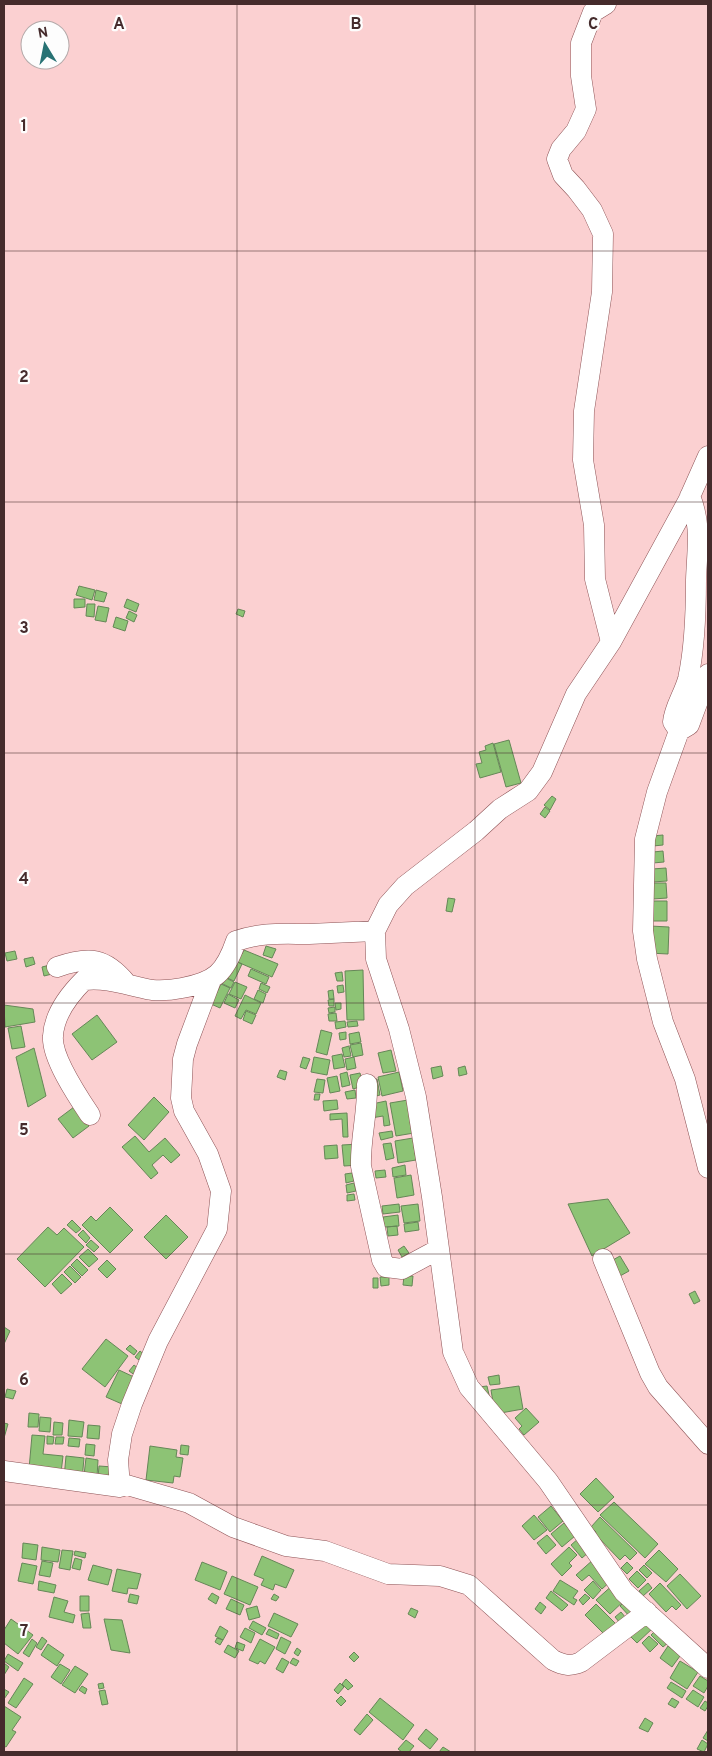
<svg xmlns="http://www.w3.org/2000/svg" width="712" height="1756" viewBox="0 0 712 1756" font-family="Overpass,sans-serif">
<rect width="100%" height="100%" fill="#fbd0d1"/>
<path fill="#8dc375" stroke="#658757" d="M79 586 95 590 92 600 76 595Z
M96 590 107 593 104 602 94 600Z
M74 599H85V607L74 608Z
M127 599 139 604 136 612 124 607Z
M87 604H95L94 617 86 616Z
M98 606 109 608 106 622 95 620Z
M238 609 245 611 243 617 236 614Z
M129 611 137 615 134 622 126 618Z
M116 617 128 621 125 631 113 627Z
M509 740 521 783 506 787 494 744Z
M493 743 501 772 480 778 476 764 482 763 479 752 486 750 485 746Z
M552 796 556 799 550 810 544 805Z
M545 807 550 811 545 818 540 814Z
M663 835V845L653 846 652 836Z
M663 851 664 862 653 863V852Z
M666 868 667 881 653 882 652 869Z
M653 883H666L667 898 653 899Z
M448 898 455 899 452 912 446 911Z
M653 901H667V921H653Z
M650 926 669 927 668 954 649 953Z
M266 946 276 949 272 958 263 955Z
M244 950 278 964 272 977 233 960 236 952 242 954Z
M15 951 17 959 7 961 5 953Z
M33 957 35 964 26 967 24 959Z
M233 960 242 964 234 981 225 977Z
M50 965 52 974 44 976 42 967Z
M251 969 269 977 266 984 248 976Z
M363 970 364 1020H347L345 971Z
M342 972 343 981H337L335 973Z
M224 977 234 982 231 988 221 983Z
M235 982 247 987 241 999 229 994Z
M261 983 270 987 267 993 259 989Z
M221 984 230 988 220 1008 211 1004Z
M343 985 344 992 338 993 337 986Z
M258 990 266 994 263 1003 254 999Z
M333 990 334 999H329L328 991Z
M228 994 239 1000 235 1008 224 1003Z
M245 995 261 1003 256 1014 246 1010 241 1019 235 1016Z
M334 999V1006H329L328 1000Z
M335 1003H341V1009L336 1010Z
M4 1005 33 1009 35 1022 5 1027Z
M335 1007V1012L329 1013 328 1008Z
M246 1011 256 1015 252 1024 243 1020Z
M336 1013 337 1021H329L328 1014Z
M97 1015 117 1042 92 1060 72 1034Z
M345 1021 346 1027 336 1029 335 1022Z
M357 1021 358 1026 348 1027 347 1022Z
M21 1026 25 1047 12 1049 8 1028Z
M321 1030 332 1033 327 1055 316 1052Z
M346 1032V1039L340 1040 339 1033Z
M359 1032 361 1042 350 1044 349 1034Z
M361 1043 363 1055 353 1057 350 1045Z
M349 1046 351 1056 344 1057 342 1048Z
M34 1048 46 1096 28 1107 16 1057Z
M391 1050 396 1071 383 1073 378 1053Z
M342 1054 345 1067 334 1069 332 1056Z
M303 1057 310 1059 306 1069 300 1067Z
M314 1057 330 1060 327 1075 311 1072Z
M354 1057 356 1068 347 1070 345 1059Z
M441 1066 443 1076 433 1079 431 1068Z
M465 1066 467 1074 459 1076 458 1068Z
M280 1070 287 1072 285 1080 277 1077Z
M347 1072 350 1085 342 1087 340 1074Z
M399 1072 403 1091 382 1096 378 1077Z
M360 1073 363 1086 353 1089 350 1075Z
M337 1076 340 1091 330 1093 327 1078Z
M317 1079 325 1080 323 1093 314 1092Z
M377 1079 380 1095 372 1097 368 1080Z
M355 1090 356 1098 347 1099 345 1092Z
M315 1094H320L319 1100H314Z
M154 1097 169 1112 144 1140 128 1125Z
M337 1100 338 1109 324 1111 323 1101Z
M408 1100 414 1133 396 1136 390 1103Z
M386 1101 390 1125 384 1126 383 1116 371 1118 372 1104Z
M74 1107 89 1126 73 1138 58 1119Z
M347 1113 348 1137H343L342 1119 330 1120V1114Z
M392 1131 393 1137 381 1140 379 1133Z
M135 1136 149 1152 165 1138 180 1155 171 1163 163 1155 152 1165 158 1173 151 1179 122 1147Z
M413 1138 416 1160 398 1163 395 1141Z
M391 1143 394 1158 386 1160 383 1144Z
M359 1144 360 1165 344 1166 342 1145Z
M337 1145 338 1158 325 1159 324 1146Z
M405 1165 406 1175 393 1177 392 1168Z
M385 1170 386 1177 376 1178 375 1171Z
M352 1173 354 1181 346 1183 345 1174Z
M411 1175 414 1195 397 1198 394 1178Z
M354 1183 356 1191 347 1193 346 1185Z
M354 1194 355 1200 347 1201V1195Z
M608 1199 630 1233 592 1256 568 1204Z
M399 1204 400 1212 383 1214 382 1206Z
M418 1204 420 1221 404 1223 401 1206Z
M110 1207 133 1230 110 1253 82 1225 91 1216 96 1221Z
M166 1215 188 1237 166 1259 144 1237Z
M398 1215 399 1226 384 1227 383 1217Z
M72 1220 81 1229 76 1233 67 1225Z
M418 1222 419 1230 405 1232 404 1224Z
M397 1226 398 1235 388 1236 387 1227Z
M48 1227 57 1235 64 1228 84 1247 45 1287 17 1259Z
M83 1230 90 1238 86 1243 78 1235Z
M91 1240 99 1247 94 1252 86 1245Z
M404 1246 409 1253 402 1257 398 1250Z
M88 1249 98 1259 89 1267 79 1257Z
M620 1256 629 1271 620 1276 611 1261Z
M77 1259 88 1270 82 1276 71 1265Z
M107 1260 116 1269 107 1278 98 1269Z
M70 1266 81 1277 75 1283 64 1272Z
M62 1274 72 1284 61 1294 52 1284Z
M404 1276H413L412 1286 403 1285Z
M380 1277H389V1285L381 1286Z
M373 1278H378V1288H373Z
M695 1291 700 1301 694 1304 689 1294Z
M4 1327 10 1331 4 1344Z
M106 1339 128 1356 105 1387 82 1369Z
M130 1345 137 1351 134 1355 126 1349Z
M140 1351 147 1357 143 1363 135 1357Z
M134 1365 143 1372 139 1378 129 1371Z
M119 1370 134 1377 122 1404 106 1397Z
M499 1375 500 1384 490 1385 488 1377Z
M487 1386 490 1399 479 1387Z
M519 1386 523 1409 495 1414 491 1390Z
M7 1389 16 1391 13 1399 5 1397Z
M526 1408 539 1422 524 1435 519 1429 522 1426 515 1418Z
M29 1413 39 1414 38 1427H28Z
M40 1417 51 1418 50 1432 39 1431Z
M69 1420 84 1422 82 1437 68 1436Z
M54 1422 63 1423 62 1435H53Z
M4 1423 8 1424 4 1438Z
M88 1425 100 1426 99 1439 87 1438Z
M32 1435 45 1436 43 1454 63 1456 61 1473 29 1469Z
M47 1436 54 1437 53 1444H47Z
M56 1437H64L63 1444H55Z
M69 1438 80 1439 79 1447 68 1446Z
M86 1444 95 1445 94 1456 85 1455Z
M181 1445 189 1446 188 1455 180 1454Z
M150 1446 177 1450 176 1457 183 1458 180 1477 174 1476 173 1483 146 1480Z
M66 1456 84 1458 82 1480 64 1478Z
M86 1458 98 1460 97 1477 84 1475Z
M99 1466 113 1467 111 1478 98 1477Z
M596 1478 614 1497 598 1512 580 1494Z
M614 1502 658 1544 645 1558 600 1515Z
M551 1506 563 1521 550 1532 538 1517Z
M534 1515 547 1530 534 1540 522 1526Z
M600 1517 637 1553 630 1560 625 1555 620 1560 595 1534 596 1532 591 1527Z
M564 1523 575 1536 562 1547 551 1534Z
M547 1535 556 1545 546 1554 537 1543Z
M579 1538 589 1552 582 1558 571 1545Z
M23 1543 38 1545 36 1560 22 1558Z
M42 1547 60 1550 58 1562 41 1560Z
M569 1547 577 1555 569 1563 572 1566 562 1576 551 1564Z
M62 1550 73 1551 70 1570 59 1568Z
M659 1550 678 1569 666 1582 645 1564Z
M75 1551 86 1553 85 1558 74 1555Z
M262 1556 294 1570 286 1588 275 1584 273 1590 261 1585 264 1579 254 1575Z
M75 1558 82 1560 80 1570 72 1568Z
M594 1559 612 1580 602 1589 589 1575 582 1581 576 1575Z
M42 1561 53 1563 50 1577 39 1575Z
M202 1562 227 1572 220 1590 195 1580Z
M627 1562 633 1568 627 1574 621 1568Z
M22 1563 37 1566 33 1584 18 1581Z
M93 1565 112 1570 108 1585 88 1580Z
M644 1565 652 1573 647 1578 639 1570Z
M117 1569 141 1574 137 1589 128 1588 127 1594 112 1591Z
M637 1571 646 1580 638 1588 629 1579Z
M680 1574 701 1596 687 1609 667 1586Z
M232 1576 258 1587 250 1605 224 1594Z
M560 1580 578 1591 573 1598 577 1600 574 1605 553 1591Z
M39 1581 56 1585 54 1593 38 1590Z
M593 1581 601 1590 593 1599 584 1590Z
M615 1583 628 1597 610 1614 596 1600Z
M648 1583 652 1588 643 1596 639 1591Z
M660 1583 681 1605 676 1610 672 1606 666 1612 649 1594Z
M551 1591 568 1605 562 1611 546 1598Z
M212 1593 219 1597 216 1604 208 1599Z
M130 1594 139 1596 137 1604 128 1602Z
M274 1594 279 1597 276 1601 271 1599Z
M585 1594 590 1598 583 1605 579 1600Z
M80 1596H89V1611H80Z
M54 1597 68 1601 64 1612 75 1615 73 1623 49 1617Z
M628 1598 640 1611 631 1618 620 1606Z
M231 1599 244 1605 240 1615 226 1609Z
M540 1602 546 1607 541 1614 535 1609Z
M596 1604 619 1627 608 1638 585 1615Z
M257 1606 260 1617 249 1620 246 1609Z
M411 1608 418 1611 415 1618 408 1614Z
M621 1612 626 1618 620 1623 615 1617Z
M89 1613 91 1628H83L81 1614Z
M274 1613 298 1624 291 1637 268 1626Z
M644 1617 654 1627 637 1643 627 1633Z
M11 1619 33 1635 18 1654 4 1643V1630Z
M104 1619 122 1620 130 1653 111 1650Z
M253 1621 266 1628 262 1635 249 1628Z
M220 1626 228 1631 223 1640 215 1636Z
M245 1628 255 1633 251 1643 240 1637Z
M269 1629 279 1634 277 1639 266 1634Z
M657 1629 669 1642 663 1647 651 1635Z
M649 1636 658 1644 650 1652 642 1643Z
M42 1637 47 1641 41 1650 36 1647Z
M281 1637 291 1642 285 1654 276 1649Z
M217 1638 223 1640 220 1645 215 1642Z
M32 1639 37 1643 29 1657 23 1653Z
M260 1639 275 1647 265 1664 260 1661 258 1664 249 1660Z
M237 1642 245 1645 243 1651 235 1648Z
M48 1644 64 1655 57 1666 41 1655Z
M228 1645 239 1651 235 1658 224 1652Z
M668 1646 680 1656 672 1667 660 1658Z
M297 1648 301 1651 298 1656 294 1653Z
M354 1652 359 1657 354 1662 349 1657Z
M8 1654 23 1663 18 1671 4 1661Z
M282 1658 289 1662 283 1673 276 1669Z
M293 1658 299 1661 296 1666 290 1663Z
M680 1661 698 1672 687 1689 670 1678Z
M4 1663 9 1667 4 1675Z
M60 1664 70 1670 61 1684 51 1677Z
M75 1666 88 1674 75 1693 62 1685Z
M700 1676 708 1681V1686L704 1693 693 1686Z
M24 1678 33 1684 16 1708 8 1703Z
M346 1679 353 1686 348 1690 342 1684Z
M671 1682 686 1691 682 1698 667 1688Z
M103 1683 104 1688 99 1689 98 1684Z
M340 1683 344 1687 338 1694 334 1690Z
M82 1686 87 1689 85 1694 79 1690Z
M4 1689 9 1692 4 1699Z
M105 1690 108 1704 102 1705 99 1691Z
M693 1690 704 1697 698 1707 686 1699Z
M341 1696 346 1701 341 1706 336 1701Z
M380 1698 414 1725 403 1740 369 1712Z
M672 1698 679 1702 675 1708 668 1704Z
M705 1701 708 1703V1706L705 1711 700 1708Z
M4 1706 21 1717 12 1730 16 1732 6 1747 4 1746Z
M367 1714 373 1720 360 1735 354 1730Z
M645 1718 653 1723 648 1732 639 1728Z
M426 1729 438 1739 430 1749 418 1739Z
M708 1730V1741L703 1738Z
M406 1740 414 1746 409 1752H402L398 1749Z
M702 1740 708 1744 704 1752 697 1749Z
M443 1747 451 1752H439Z"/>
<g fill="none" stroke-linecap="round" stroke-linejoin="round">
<g stroke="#8d5255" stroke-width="21">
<path id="minor" d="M606 4 593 12 581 43V76L586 109 576 131 561 149 557 159 563 175 576 189 592 210 603 234 602 292 584 411 583 460 594 525 595 579 611 642
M708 456 688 501 611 642 576 694 542 772 528 791 500 809 476 831 405 886 388 905 375 931 376 959 399 1029 416 1097 432 1197 453 1352 469 1387 548 1481 624 1592 708 1668
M690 496C702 526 697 549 696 580 696 612 695 647 688 679 684 694 674 708 673 722L679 731 689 725 708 674
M679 731 657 792 645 839 643 931 647 959 663 1022 685 1079 708 1168
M57 967C89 956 105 957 127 984
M367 1084C368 1112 360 1139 361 1166L382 1260 386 1267 402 1269 439 1249
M90 1115C78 1097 51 1057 53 1036 54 1015 70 994 84 980 108 977 129 986 152 990 163 991 172 990 182 988 215 982 225 973 236 941 262 932 282 934 309 934 331 933 353 932 375 931
M603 1259 650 1373 658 1387 708 1444
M4 1471 120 1487 127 1485 189 1503 233 1527 286 1546 325 1551 388 1574 440 1576 469 1585 553 1660C563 1665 570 1667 581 1662L647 1612
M120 1487 118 1460 122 1434 132 1404 158 1341 217 1229 221 1191 208 1154 184 1111 181 1098 183 1059 187 1044 211 980"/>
</g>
<use href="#minor" stroke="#fff" stroke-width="20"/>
</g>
<path fill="none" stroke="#452b2c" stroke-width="1" stroke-opacity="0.55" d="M237 4V1752M475 4V1752M4 251H708M4 502H708M4 753H708M4 1003H708M4 1254H708M4 1505H708"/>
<g font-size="16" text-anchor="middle" font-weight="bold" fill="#452b2c" stroke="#fdfdfd" stroke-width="4.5" stroke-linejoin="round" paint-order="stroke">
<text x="119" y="29">A</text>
<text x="356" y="29">B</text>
<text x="593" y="29">C</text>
<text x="24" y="131">1</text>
<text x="24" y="382">2</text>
<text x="24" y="633">3</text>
<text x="24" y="884">4</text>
<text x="24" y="1135">5</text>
<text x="24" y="1385">6</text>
<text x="24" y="1636">7</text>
</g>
<rect width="712" height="1756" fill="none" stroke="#452b2c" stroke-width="10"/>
<g transform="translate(45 45) rotate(350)"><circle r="24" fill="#fdfdfd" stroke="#b3a9a9"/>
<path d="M0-4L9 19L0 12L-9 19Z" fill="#287274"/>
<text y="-8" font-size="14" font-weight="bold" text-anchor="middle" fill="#452b2c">N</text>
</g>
</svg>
